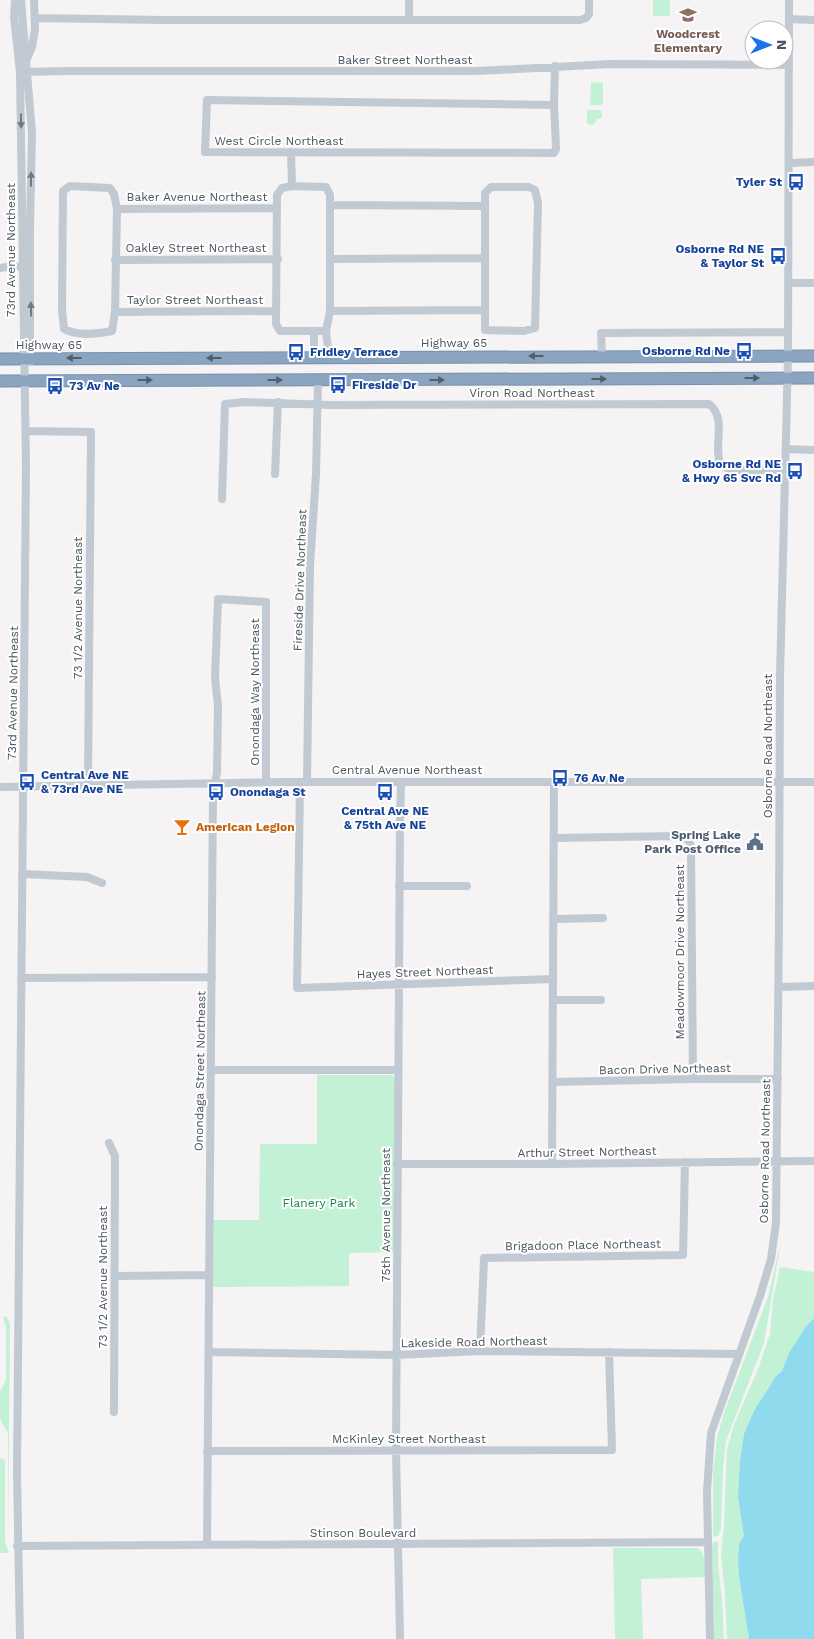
<svg xmlns="http://www.w3.org/2000/svg" width="814" height="1639" viewBox="0 0 814 1639" font-family="'Work Sans',sans-serif">
<rect width="100%" height="100%" fill="#f5f3f3"/>
<path fill="#c3f1d5" d="M653 0H670V16H653Z
M591 82 603 83V105H590Z
M587 110H601L602 118 597 119 594 124 590 125 587 123Z
M317 1075H392L396 1079 394 1252 349 1253V1286L213 1287V1220H259L260 1144H317Z
M781 1241 764 1343 726 1441 723 1468 721 1529 718 1536 713 1537V1472L717 1438 724 1413 768 1297Z
M780 1267 814 1272V1318L789 1353 782 1371 776 1376 767 1389 744 1434 740 1460 738 1497 744 1536 739 1544 738 1561 739 1577 749 1639H727L725 1595 721 1554 724 1525 727 1449 734 1425 758 1369 770 1334 773 1300Z
M3 1316 7 1317 10 1324 8 1537V1433L0 1419V1392L6 1379V1327Z
M0 1458 5 1460V1542L9 1553H0Z
M718 1541V1564L722 1600 724 1639H714L712 1548 713 1542Z
M613 1548H697C707 1554 705 1567 705 1577L641 1579 643 1639H615Z"/>
<path fill="#90daee" d="M814 1318V1639H749L739 1577 738 1561 739 1544 744 1536 738 1497 740 1460 744 1434 754 1411 776 1376 782 1371 789 1353 805 1328Z"/>
<g fill="none" stroke-linecap="round" stroke-linejoin="round">
<g stroke="#7690ad" stroke-width="13">
<path id="highway" d="M0 359 814 356
M0 381 814 378"/>
</g>
<path stroke="#c1cad2" stroke-width="8" d="M15 0 14 17 20 72 26 467 17 1473 20 1639
M21 0 32 133 30 227V362
M36 18 163 20H580L586 18 589 14V0
M409 19V0
M789 19 814 20
M27 59 32 47 35 29 34 0
M20 72 69 71H478L611 64 789 65
M554 105 207 100 205 152 554 153 556 149 554 105 555 66
M291 152 292 186
M789 163 814 162
M70 186 110 188 114 194 117 209 115 312 112 331C98 334 77 336 64 329L62 309 63 191Z
M292 186 326 187 330 195V311L326 331H280L276 324 277 195 282 188Z
M491 187H529L535 190 538 203 535 328 524 331 485 330V193Z
M331 205 485 206
M117 209 277 208
M331 259 485 258
M115 260 278 259
M0 268 13 266 25 268
M788 283H814
M330 311 484 310
M115 312 276 311
M314 331V356
M326 331 329 357
M602 356 601 333 788 332
M26 431 91 432 88 784
M786 449 814 450
M275 474 278 402
M222 499 225 404 245 402 331 405 709 404C728 418 712 447 721 465L731 470H785
M300 782 297 988 553 979
M307 782 310 566 316 474 318 380
M0 787 281 782H814
M554 838 678 836 689 840 691 847 693 1079
M22 874 87 877 102 883
M399 886H467
M553 919 603 918
M21 978 212 977
M779 987 814 986
M553 1000H601
M211 1070H398
M553 1082 693 1079H778
M109 1143 115 1156 114 1412
M397 1164H552L814 1161
M552 1164 554 782
M115 1276 209 1275
M480 1351 484 1258 683 1255 685 1162
M209 1352 396 1355 480 1351 739 1354
M207 1451 612 1450 609 1352
M207 1545 213 791 217 773 218 706 215 678 218 599 266 602V782
M17 1546 708 1542
M400 1639 396 1451 400 823 401 782
M710 1639 707 1491 711 1433 760 1296 771 1259 776 1223 779 921 780 677 788 356 789 0"/>
<use href="#highway" stroke="#8ba5c1" stroke-width="11"/>
</g>
<defs><path id="oneway-solid" d="M-6-.8H1V-3.2L6.5 0L1 3.2V.8H-6Z" transform="scale(1.25)"/></defs>
<g fill="#6e7983">
<use href="#oneway-solid" transform="translate(21 121) rotate(89)"/>
<use href="#oneway-solid" transform="translate(31 179) rotate(-89)"/>
<use href="#oneway-solid" transform="translate(31 309) rotate(-91)"/>
</g>
<g fill="#505e6b">
<use href="#oneway-solid" transform="translate(536 356) rotate(180)"/>
<use href="#oneway-solid" transform="translate(74 358) rotate(180)"/>
<use href="#oneway-solid" transform="translate(214 358) rotate(180)"/>
<use href="#oneway-solid" transform="translate(752 378)"/>
<use href="#oneway-solid" transform="translate(599 379)"/>
<use href="#oneway-solid" transform="translate(145 380)"/>
<use href="#oneway-solid" transform="translate(275 380)"/>
<use href="#oneway-solid" transform="translate(437 380)"/>
</g>
<defs>
<g id="school-bare" transform="scale(1.35)"><path d="M0-5L7-2L0 1L-7-2ZM-4 1L0 2.5L4 1V4Q0 6-4 4Z" fill="#8d6e63" stroke="#fff" stroke-width="2.5" paint-order="stroke"/></g>
<g id="bus-bare" transform="scale(1.35)"><path d="M-5-6H5V4H4V6H2V4H-2V6H-4V4H-5ZM-3.5-4V0h7V-4ZM-3.5 1.2v1.5H-2V1.2ZM2 1.2v1.5H3.5V1.2Z" fill="#1a4fb4" stroke="#fff" stroke-width="2.5" paint-order="stroke"/></g>
<g id="bar-bare" transform="scale(1.35)"><path d="M-6-5H6L.8 .8V4.5H3.5V6h-7V4.5H-.8V.8Z" fill="#e8710a" stroke="#fff" stroke-width="2.5" paint-order="stroke"/></g>
<g id="civic-bare" transform="scale(1.35)"><path d="M-.6-6.5H3V-4.5H.6V-3L4-1V1h2V6H-6V1h2V-1L-.6-3ZM-1.2 2.5V6h2.4V2.5Z" fill="#5c6f8a" stroke="#fff" stroke-width="2.5" paint-order="stroke"/></g>
</defs>
<g fill-rule="evenodd">
<use href="#school-bare" x="688" y="15"/>
<use href="#bus-bare" x="796" y="182"/>
<use href="#bus-bare" x="778" y="256"/>
<use href="#bus-bare" x="744" y="351"/>
<use href="#bus-bare" x="296" y="352"/>
<use href="#bus-bare" x="338" y="385"/>
<use href="#bus-bare" x="55" y="386"/>
<use href="#bus-bare" x="795" y="471"/>
<use href="#bus-bare" x="560" y="778"/>
<use href="#bus-bare" x="27" y="782"/>
<use href="#bus-bare" x="216" y="792"/>
<use href="#bus-bare" x="385" y="792"/>
<use href="#bar-bare" x="182" y="827"/>
<use href="#civic-bare" x="755" y="842"/>
</g>
<g text-anchor="middle" stroke-width="4" stroke-linejoin="round" paint-order="stroke">
<g font-size="12" font-weight="bold" fill="#785e54" stroke="#fff">
<text x="688" y="38">Woodcrest<tspan x="688" dy="14">Elementary</tspan></text>
</g>
<g font-size="12" fill="#4a5661" stroke="#fff">
<text x="405" y="64">Baker Street Northeast</text>
<text x="279" y="145">West Circle Northeast</text>
<text x="197" y="201">Baker Avenue Northeast</text>
<text x="196" y="252">Oakley Street Northeast</text>
<text transform="translate(11 250) rotate(-90)" y="4">73rd Avenue Northeast</text>
<text x="195" y="304">Taylor Street Northeast</text>
<text x="454" y="347">Highway 65</text>
<text x="49" y="349">Highway 65</text>
<text x="532" y="397">Viron Road Northeast</text>
<text transform="translate(300 580) rotate(-88)" y="4">Fireside Drive Northeast</text>
<text transform="translate(78 608) rotate(-90)" y="4">73 1/2 Avenue Northeast</text>
<text transform="translate(255 692) rotate(-90)" y="4">Onondaga Way Northeast</text>
<text transform="translate(13 693) rotate(-89)" y="4">73rd Avenue Northeast</text>
<text transform="translate(768 746) rotate(-90)" y="4">Osborne Road Northeast</text>
<text x="407" y="774">Central Avenue Northeast</text>
<text transform="translate(680 952) rotate(-90)" y="4">Meadowmoor Drive Northeast</text>
<text transform="translate(425 972) rotate(-2)" y="4">Hayes Street Northeast</text>
<text transform="translate(665 1069) rotate(-1)" y="4">Bacon Drive Northeast</text>
<text transform="translate(200 1071) rotate(-89)" y="4">Onondaga Street Northeast</text>
<text transform="translate(765 1151) rotate(-89)" y="4">Osborne Road Northeast</text>
<text transform="translate(587 1152) rotate(-1)" y="4">Arthur Street Northeast</text>
<text transform="translate(386 1215) rotate(-90)" y="4">75th Avenue Northeast</text>
<text transform="translate(583 1245) rotate(-1)" y="4">Brigadoon Place Northeast</text>
<text transform="translate(103 1277) rotate(-90)" y="4">73 1/2 Avenue Northeast</text>
<text transform="translate(474 1342) rotate(-1)" y="4">Lakeside Road Northeast</text>
<text x="409" y="1443">McKinley Street Northeast</text>
<text x="363" y="1537">Stinson Boulevard</text>
</g>
<g font-size="12" font-weight="bold" fill="#164399" stroke="#fff" text-anchor="start">
<text x="782" y="186" text-anchor="end">Tyler St</text>
<text x="764" y="253" text-anchor="end">Osborne Rd NE<tspan x="764" dy="14">&amp; Taylor St</tspan></text>
<text x="730" y="355" text-anchor="end">Osborne Rd Ne</text>
<text x="310" y="356">Fridley Terrace</text>
<text x="352" y="389">Fireside Dr</text>
<text x="69" y="390">73 Av Ne</text>
<text x="781" y="468" text-anchor="end">Osborne Rd NE<tspan x="781" dy="14">&amp; Hwy 65 Svc Rd</tspan></text>
<text x="41" y="779">Central Ave NE<tspan x="41" dy="14">&amp; 73rd Ave NE</tspan></text>
<text x="574" y="782">76 Av Ne</text>
<text x="230" y="796">Onondaga St</text>
<text x="385" y="815" text-anchor="middle">Central Ave NE<tspan x="385" dy="14">&amp; 75th Ave NE</tspan></text>
</g>
<g font-size="12" font-weight="bold" fill="#c56008" stroke="#fff" text-anchor="start">
<text x="196" y="831">American Legion</text>
</g>
<g font-size="12" font-weight="bold" fill="#4e5e75" stroke="#fff" text-anchor="end">
<text x="741" y="839">Spring Lake<tspan x="741" dy="14">Park Post Office</tspan></text>
</g>
<g font-size="12" fill="#17864f" stroke="#fff">
<text x="319" y="1207">Flanery Park</text>
</g>
</g>
<g transform="translate(769 45) rotate(90)"><circle r="24" fill="#ffffff" stroke="#b7bbc0"/>
<path d="M0-4L9 19L0 12L-9 19Z" fill="#1a73e8"/>
<text y="-8" font-size="14" font-weight="bold" text-anchor="middle" fill="#4a5661">N</text>
</g>
</svg>
